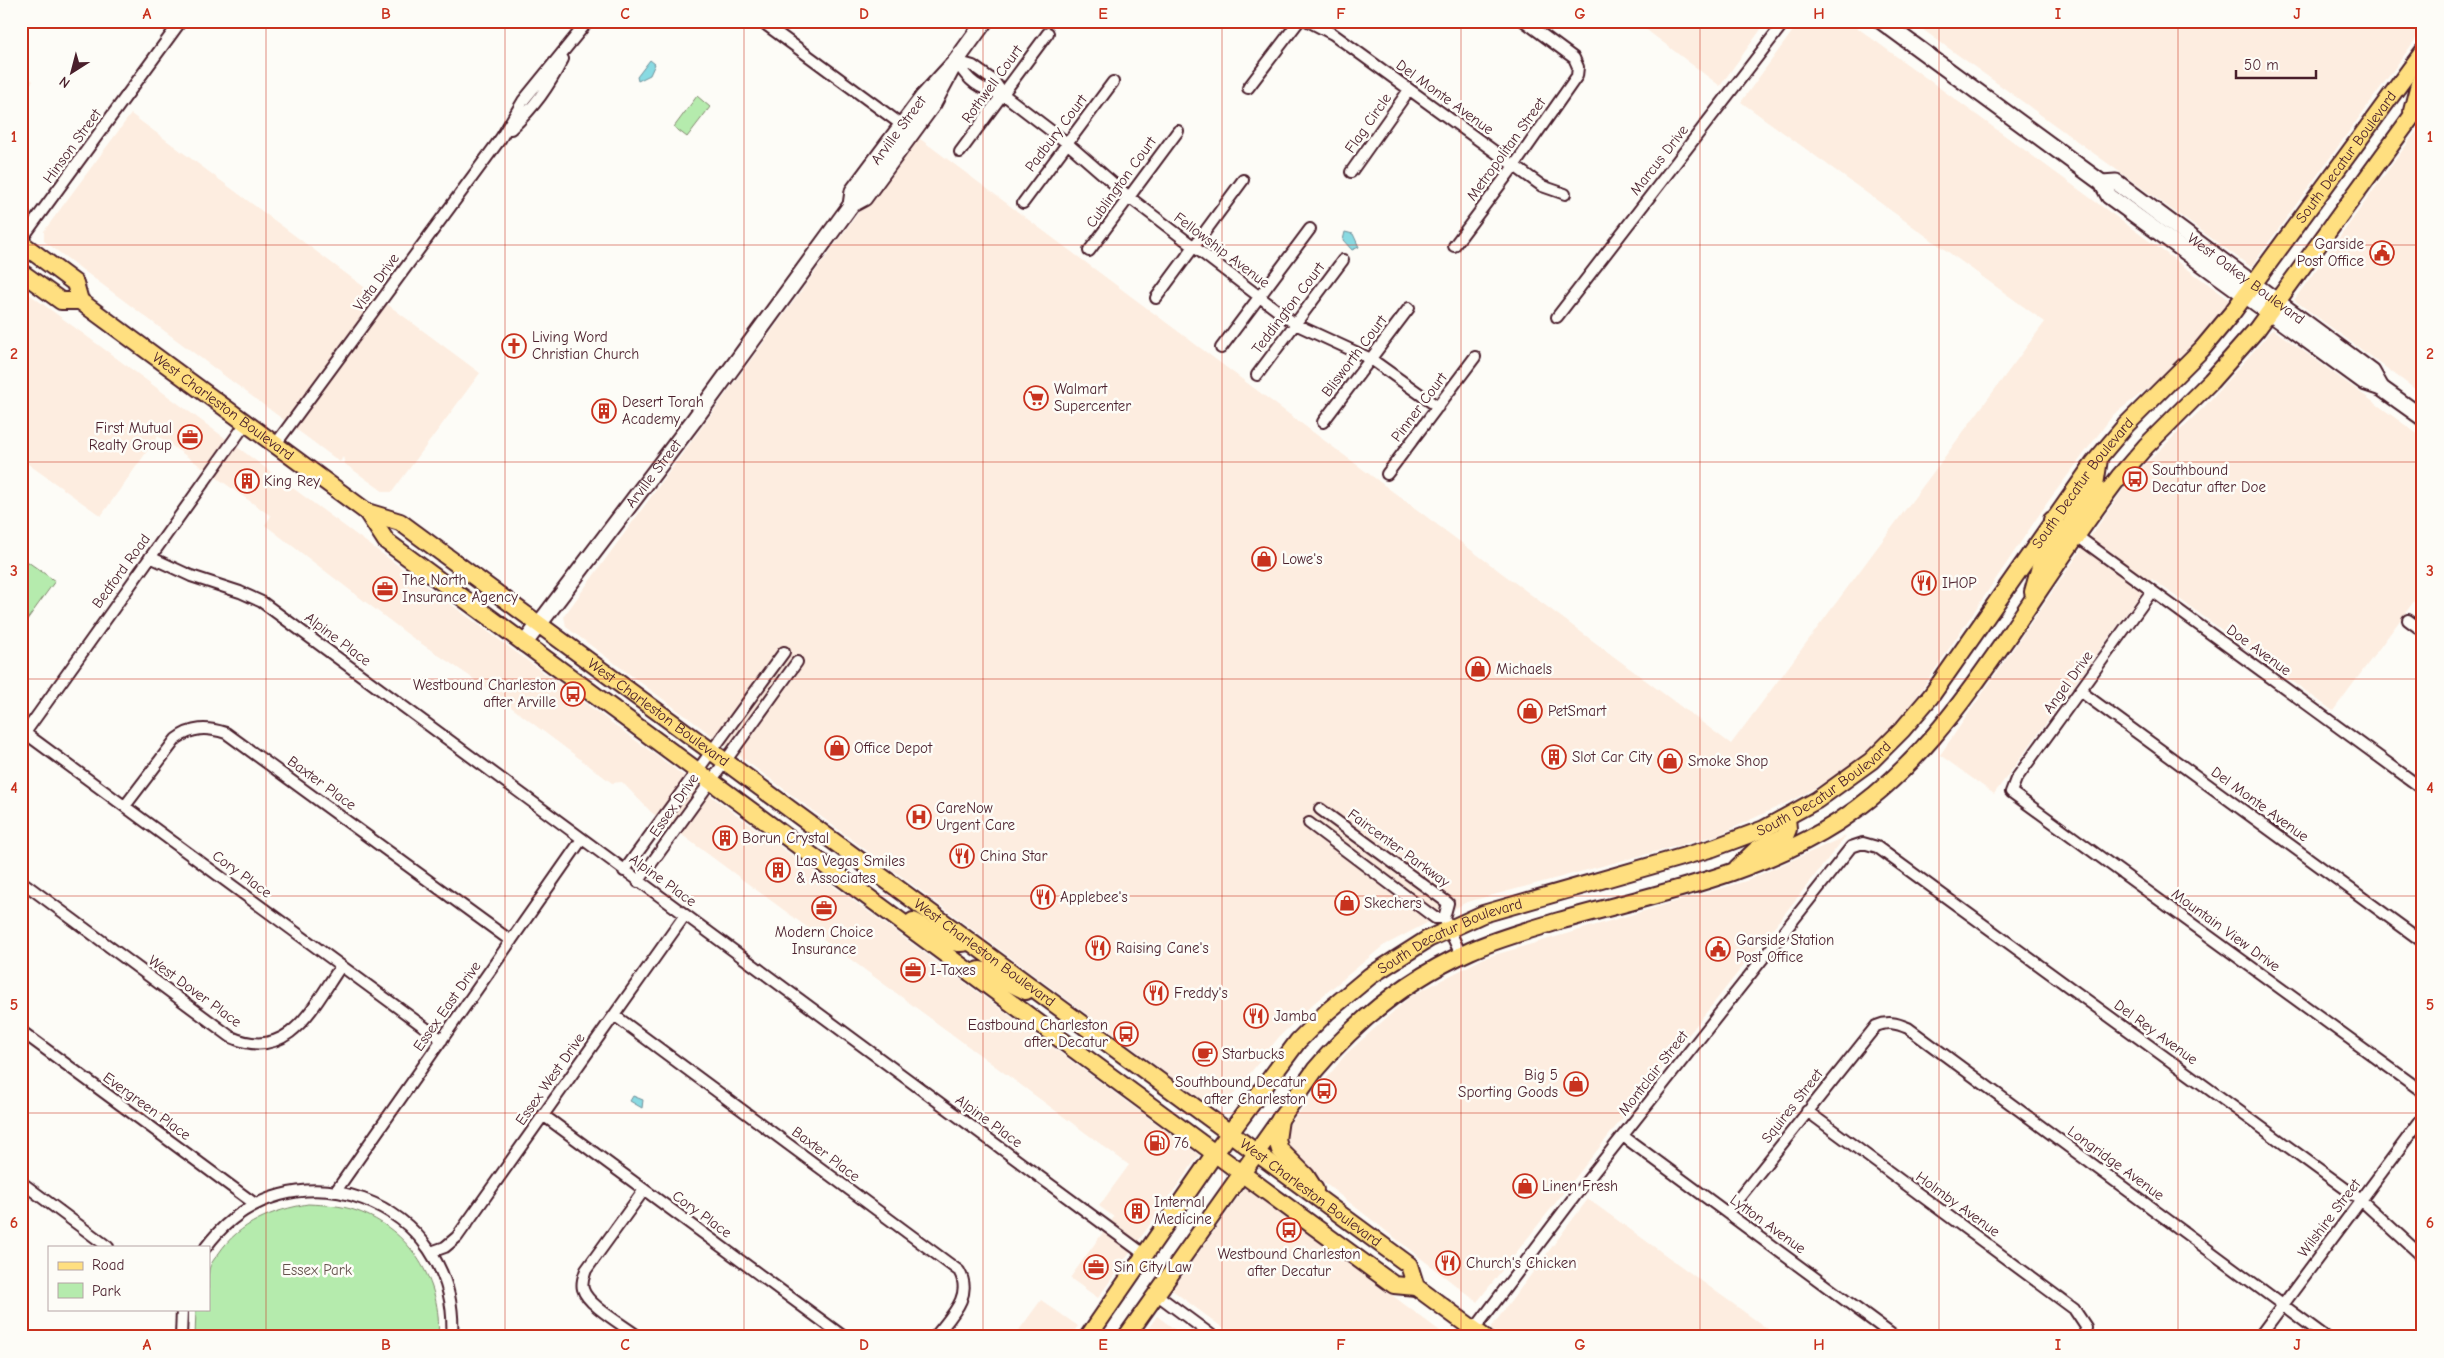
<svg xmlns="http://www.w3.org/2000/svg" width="2444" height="1358" viewBox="0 0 2444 1358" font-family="'Comic Neue',sans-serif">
<rect width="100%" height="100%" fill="#fdfcf7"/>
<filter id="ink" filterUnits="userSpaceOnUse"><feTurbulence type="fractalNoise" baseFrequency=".02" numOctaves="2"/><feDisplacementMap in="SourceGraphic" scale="10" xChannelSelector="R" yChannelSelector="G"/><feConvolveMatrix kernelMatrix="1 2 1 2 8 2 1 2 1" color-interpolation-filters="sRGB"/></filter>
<g filter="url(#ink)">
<path fill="#fdede0" d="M1635 21H1767L1720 86Z
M1800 21H1848L2230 300 2177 366 2113 415 2047 503 1905 714 1856 764 1801 796 1718 835 1467 902 1383 946 1314 1003 1279 1037 1228 1101 1209 1105 566 627 564 616 915 135 1731 744 2045 322 1741 102Z
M1911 21H2423V29L2251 267Z
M21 72 33 81 21 96Z
M131 114 480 373 392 492H384L345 464 343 457 340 462 44 241V231Z
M2423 122V395L2294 300Z
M21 288 1199 1155 1098 1298 1070 1278 1114 1217 1099 1206 1129 1165 651 812 622 782 612 783 471 677 410 636 265 525 271 516 158 436 101 516 21 459Z
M2273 329 2423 438V589L2333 711 2152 579 1994 794 1940 755 2131 478 2205 406Z
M1846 836 1477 1302 1313 1174 1286 1150 1281 1135 1346 1054 1411 996 1484 958 1746 881Z
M1246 1186 1448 1337H1235L1172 1290Z
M1588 1199 1779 1337H1484Z
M1041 1300 1078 1326 1070 1337H1014Z
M1157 1316 1185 1337H1142Z"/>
<path fill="#b5ebad" stroke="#80856c" d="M697 96 710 107 687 137 674 127Z
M21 557 55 581 21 628Z
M308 1204C325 1205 341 1205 357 1211 409 1229 443 1282 438 1337H195L196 1309H209C209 1297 207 1283 209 1270 210 1264 215 1258 219 1253 239 1223 273 1210 308 1204Z"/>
<path fill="#89dae2" stroke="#708f99" d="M650 60 655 64 650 75 638 81 637 77Z
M1345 232 1353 234 1359 247 1352 250 1343 240Z
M633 1096 643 1100 642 1108 630 1101Z"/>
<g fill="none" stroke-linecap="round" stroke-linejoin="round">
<g stroke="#4a1f2b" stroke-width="14">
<path id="street" d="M761 21 902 125
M1308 21 1333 34 1542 186 1565 194
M956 61 973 66 994 81 1003 94 1067 143 1129 197 1295 324 1371 359 1438 407
M956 61C968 81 979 90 1003 94
M1248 88 1299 21
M511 129C535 106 548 88 563 59
M960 152 1048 33
M1351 172 1409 90
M1023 203 1113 82
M21 240 181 21
M1454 246 1514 166 1577 76 1578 67 1574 58 1524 21
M1089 251 1178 131
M1156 298 1243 180
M1557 317 1785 21
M1221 348 1310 229
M1257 375 1343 260
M1323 422 1409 308
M275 445 501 138 523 101 588 21
M1387 474 1475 357
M2077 536 2423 789
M150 557 191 576 240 592 262 602 1144 1254
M2152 591 2016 779 2011 792 2423 1092
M2408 620 2423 631
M2080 691 2423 942
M25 733 442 1040
M22 737 246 423
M125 806 176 739C192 727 207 727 226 733L511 941
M1320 809 1448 903 1444 918 1461 955
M1309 823 1435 918H1444
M624 871 784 652
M21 881 231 1037C289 1063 313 1006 341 966
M638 882 797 662
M614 1015 959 1271C974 1296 950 1317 935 1337
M21 1031 255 1204
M1807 1111 2074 1309 2086 1327 2084 1337
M543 1115 844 1337
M1623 1136 1895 1337
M21 1182 108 1247
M336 1191 582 839
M1727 1213 1876 1026C1888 1021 1896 1023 1908 1028L2326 1337
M206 1247C288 1136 461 1200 452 1337
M431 1252 445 1247 457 1237 685 915
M1156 1294 1214 1337
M1474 1330 1575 1196 1851 847 1863 843 1877 847 2361 1200 2423 1257
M21 1333 26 1337
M181 1337 182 1309
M639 1337C625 1326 587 1305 583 1289 581 1282 584 1276 586 1270L644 1190
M2259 1337 2423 1117"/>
</g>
<g stroke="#4a1f2b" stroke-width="19">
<g id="secondary">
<path d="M1881 21 2102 183 2109 196 2366 383 2381 388 2423 418"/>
<path id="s1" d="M2102 183 2116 182 2372 372 2381 388"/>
<path id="s2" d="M851 205 853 191 923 97 956 61 985 21"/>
<path id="s3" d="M524 644 694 420 851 205 864 198 933 104 956 61"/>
</g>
</g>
<g stroke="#4a1f2b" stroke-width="20">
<g id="primary">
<path d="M2412 111 2419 84 2423 79"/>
<path d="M21 243 75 283 80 301"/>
<path id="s4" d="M21 272 61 301H80L367 512 400 522 1409 1265 1416 1287 1484 1337"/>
<path d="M367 512 386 541 1255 1183 1394 1285 1416 1287"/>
<path d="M2077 536 2071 530 2070 525 2095 485 2099 459"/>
<path d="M2033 592 2040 567 2059 536V530L2052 520"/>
<path d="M1737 868 1757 849 1785 836 1788 829 1787 818"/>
<path d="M913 921C927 928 954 950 969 941"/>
<path d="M971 973 980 970 985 971 1026 991"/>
<path d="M1280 1119 1277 1140 1280 1150 1306 1176 1315 1190"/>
<path id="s5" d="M1088 1337 1215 1153 1298 1041 1328 1011 1370 976 1428 939 1483 914 1713 848 1764 829 1817 800 1871 761 1902 730 1931 696 2094 463 2126 425 2202 349 2232 313 2423 52"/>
<path d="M1126 1337 1315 1070C1358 1019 1409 978 1470 951 1499 938 1529 930 1559 921 1654 894 1754 876 1838 822 1913 773 1959 707 2009 635 2045 582 2080 528 2119 477L2146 446 2211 381 2257 329 2423 101"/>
</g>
</g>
<use href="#street" stroke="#fdfcf7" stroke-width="10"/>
<use href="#secondary" stroke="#fdfcf7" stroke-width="15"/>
<use href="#primary" stroke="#ffdf80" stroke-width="16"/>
</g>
</g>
<path fill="none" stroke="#c8321e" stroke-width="1" stroke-opacity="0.55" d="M266 21V1337M505 21V1337M744 21V1337M983 21V1337M1222 21V1337M1461 21V1337M1700 21V1337M1939 21V1337M2178 21V1337M21 245H2423M21 462H2423M21 679H2423M21 896H2423M21 1113H2423"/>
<defs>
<g id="civic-ring" transform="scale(1.25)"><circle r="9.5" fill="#fdfcf7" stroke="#c8321e" stroke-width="1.5"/><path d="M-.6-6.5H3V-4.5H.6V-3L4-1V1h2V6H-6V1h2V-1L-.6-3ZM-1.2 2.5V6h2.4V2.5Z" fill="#c8321e"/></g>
<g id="church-ring" transform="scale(1.25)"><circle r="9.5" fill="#fdfcf7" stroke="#c8321e" stroke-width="1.5"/><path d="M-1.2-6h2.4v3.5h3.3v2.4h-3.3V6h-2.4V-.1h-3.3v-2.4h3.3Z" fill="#c8321e"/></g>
<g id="supermarket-ring" transform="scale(1.25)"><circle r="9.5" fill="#fdfcf7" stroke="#c8321e" stroke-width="1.5"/><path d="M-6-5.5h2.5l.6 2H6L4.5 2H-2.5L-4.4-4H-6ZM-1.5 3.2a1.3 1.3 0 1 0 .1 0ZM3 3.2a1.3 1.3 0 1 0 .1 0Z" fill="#c8321e"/></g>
<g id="building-ring" transform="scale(1.25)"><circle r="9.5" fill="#fdfcf7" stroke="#c8321e" stroke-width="1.5"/><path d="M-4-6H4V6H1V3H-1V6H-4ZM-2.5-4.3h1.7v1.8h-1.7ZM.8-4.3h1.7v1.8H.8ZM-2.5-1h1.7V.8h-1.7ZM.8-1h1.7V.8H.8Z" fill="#c8321e"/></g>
<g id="office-ring" transform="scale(1.25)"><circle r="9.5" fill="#fdfcf7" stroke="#c8321e" stroke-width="1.5"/><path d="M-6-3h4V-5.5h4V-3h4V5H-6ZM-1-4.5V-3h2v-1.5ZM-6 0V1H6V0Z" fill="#c8321e"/></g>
<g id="bus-ring" transform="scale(1.25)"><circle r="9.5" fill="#fdfcf7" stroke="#c8321e" stroke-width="1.5"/><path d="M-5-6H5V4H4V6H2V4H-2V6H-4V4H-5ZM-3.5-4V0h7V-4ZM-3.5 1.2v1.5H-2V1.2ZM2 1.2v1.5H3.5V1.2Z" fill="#c8321e"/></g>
<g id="shop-ring" transform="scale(1.25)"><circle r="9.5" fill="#fdfcf7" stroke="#c8321e" stroke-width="1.5"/><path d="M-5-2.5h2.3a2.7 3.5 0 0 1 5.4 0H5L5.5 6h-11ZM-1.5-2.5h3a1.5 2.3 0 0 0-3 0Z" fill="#c8321e"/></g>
<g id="restaurant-ring" transform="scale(1.25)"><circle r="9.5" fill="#fdfcf7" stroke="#c8321e" stroke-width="1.5"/><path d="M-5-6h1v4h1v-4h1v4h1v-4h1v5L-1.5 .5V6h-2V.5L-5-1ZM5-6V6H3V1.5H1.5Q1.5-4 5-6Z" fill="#c8321e"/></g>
<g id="hospital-ring" transform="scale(1.25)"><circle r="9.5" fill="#fdfcf7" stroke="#c8321e" stroke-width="1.5"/><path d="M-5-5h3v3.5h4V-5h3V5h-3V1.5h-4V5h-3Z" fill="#c8321e"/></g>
<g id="cafe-ring" transform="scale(1.25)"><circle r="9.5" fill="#fdfcf7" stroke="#c8321e" stroke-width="1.5"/><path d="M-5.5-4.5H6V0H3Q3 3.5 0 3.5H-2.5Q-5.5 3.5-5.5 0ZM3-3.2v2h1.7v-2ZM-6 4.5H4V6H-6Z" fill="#c8321e"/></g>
<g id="fuel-ring" transform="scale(1.25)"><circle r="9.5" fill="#fdfcf7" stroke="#c8321e" stroke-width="1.5"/><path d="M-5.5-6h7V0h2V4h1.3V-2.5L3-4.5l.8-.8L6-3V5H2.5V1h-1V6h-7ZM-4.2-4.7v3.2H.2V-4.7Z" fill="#c8321e"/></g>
</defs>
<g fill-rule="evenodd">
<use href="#civic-ring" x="2382" y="253"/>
<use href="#church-ring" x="514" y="346"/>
<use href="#supermarket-ring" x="1036" y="398"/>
<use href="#building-ring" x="604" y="411"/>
<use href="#office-ring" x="190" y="437"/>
<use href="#bus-ring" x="2135" y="479"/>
<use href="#building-ring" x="247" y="481"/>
<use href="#shop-ring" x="1264" y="559"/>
<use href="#restaurant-ring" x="1924" y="583"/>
<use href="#office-ring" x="385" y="589"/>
<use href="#shop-ring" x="1478" y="669"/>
<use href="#bus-ring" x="573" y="694"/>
<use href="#shop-ring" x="1530" y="711"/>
<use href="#shop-ring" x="837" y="748"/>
<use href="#building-ring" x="1554" y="757"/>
<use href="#shop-ring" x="1670" y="761"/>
<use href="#hospital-ring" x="919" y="817"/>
<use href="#building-ring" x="725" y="838"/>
<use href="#restaurant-ring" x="962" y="856"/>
<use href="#building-ring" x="778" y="870"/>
<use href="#restaurant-ring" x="1043" y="897"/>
<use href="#shop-ring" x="1347" y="903"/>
<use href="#office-ring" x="824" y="908"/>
<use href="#restaurant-ring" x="1098" y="948"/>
<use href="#civic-ring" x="1718" y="949"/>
<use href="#office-ring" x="913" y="970"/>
<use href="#restaurant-ring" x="1156" y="993"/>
<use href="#restaurant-ring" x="1256" y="1016"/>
<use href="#bus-ring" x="1126" y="1034"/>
<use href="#cafe-ring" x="1205" y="1054"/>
<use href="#shop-ring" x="1576" y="1084"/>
<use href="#bus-ring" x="1324" y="1091"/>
<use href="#fuel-ring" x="1157" y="1143"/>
<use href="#shop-ring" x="1525" y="1186"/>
<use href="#building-ring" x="1137" y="1211"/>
<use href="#bus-ring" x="1289" y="1230"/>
<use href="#restaurant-ring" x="1448" y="1263"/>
<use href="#office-ring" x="1096" y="1267"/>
</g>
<g text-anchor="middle" stroke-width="5" stroke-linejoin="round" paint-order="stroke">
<g font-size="15" fill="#4a1f2b" stroke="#fdfcf7">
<text transform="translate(992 84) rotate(-54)" y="5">Rothwell Court</text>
<text transform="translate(1445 97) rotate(36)" y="5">Del Monte Avenue</text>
<text transform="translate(1368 123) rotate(-55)" y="5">Flag Circle</text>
<text dy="5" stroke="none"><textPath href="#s2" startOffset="90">Arville Street</textPath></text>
<text transform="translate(1056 133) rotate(-53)" y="5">Padbury Court</text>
<text transform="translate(72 146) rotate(-54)" y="5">Hinson Street</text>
<text transform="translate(1506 149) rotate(-54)" y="5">Metropolitan Street</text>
<text dy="5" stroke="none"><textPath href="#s5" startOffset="1780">South Decatur Boulevard</textPath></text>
<text transform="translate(1659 160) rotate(-52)" y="5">Marcus Drive</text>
<text transform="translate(1121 182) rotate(-54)" y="5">Cublington Court</text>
<text transform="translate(1222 250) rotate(37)" y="5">Fellowship Avenue</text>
<text dy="5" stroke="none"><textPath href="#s1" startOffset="176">West Oakey Boulevard</textPath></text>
<text transform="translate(376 282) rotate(-54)" y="5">Vista Drive</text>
<text transform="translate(1288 308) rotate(-53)" y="5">Teddington Court</text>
<text transform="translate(1354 356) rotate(-53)" y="5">Blisworth Court</text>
<text dy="5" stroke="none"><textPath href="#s4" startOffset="246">West Charleston Boulevard</textPath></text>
<text transform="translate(1419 407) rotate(-53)" y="5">Pinner Court</text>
<text dy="5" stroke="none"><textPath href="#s3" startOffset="214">Arville Street</textPath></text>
<text dy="5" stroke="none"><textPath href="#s5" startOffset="1360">South Decatur Boulevard</textPath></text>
<text transform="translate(121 571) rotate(-54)" y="5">Bedford Road</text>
<text transform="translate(338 639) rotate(37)" y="5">Alpine Place</text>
<text transform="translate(2259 650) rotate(36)" y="5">Doe Avenue</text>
<text transform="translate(2068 682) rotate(-54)" y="5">Angel Drive</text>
<text dy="5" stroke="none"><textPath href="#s4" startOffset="780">West Charleston Boulevard</textPath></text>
<text transform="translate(322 783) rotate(36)" y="5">Baxter Place</text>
<text dy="5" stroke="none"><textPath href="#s5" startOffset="955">South Decatur Boulevard</textPath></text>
<text transform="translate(2260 804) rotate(36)" y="5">Del Monte Avenue</text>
<text transform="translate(674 805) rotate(-55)" y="5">Essex Drive</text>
<text transform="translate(1399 848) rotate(36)" y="5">Faircenter Parkway</text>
<text transform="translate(242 874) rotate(36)" y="5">Cory Place</text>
<text transform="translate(663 880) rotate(36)" y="5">Alpine Place</text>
<text transform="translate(2226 930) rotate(36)" y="5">Mountain View Drive</text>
<text dy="5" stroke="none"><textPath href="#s5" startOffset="550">South Decatur Boulevard</textPath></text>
<text dy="5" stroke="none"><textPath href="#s4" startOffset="1185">West Charleston Boulevard</textPath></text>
<text transform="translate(195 991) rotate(36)" y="5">West Dover Place</text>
<text transform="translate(447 1006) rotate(-55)" y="5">Essex East Drive</text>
<text transform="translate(2156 1032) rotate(36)" y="5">Del Rey Avenue</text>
<text transform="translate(1653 1073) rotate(-52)" y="5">Montclair Street</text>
<text transform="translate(550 1079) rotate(-55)" y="5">Essex West Drive</text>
<text transform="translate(147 1106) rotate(36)" y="5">Evergreen Place</text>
<text transform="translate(1792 1106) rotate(-52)" y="5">Squires Street</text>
<text transform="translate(989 1121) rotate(36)" y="5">Alpine Place</text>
<text transform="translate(826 1154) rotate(37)" y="5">Baxter Place</text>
<text transform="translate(2116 1163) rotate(36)" y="5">Longridge Avenue</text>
<text dy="5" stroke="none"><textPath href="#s4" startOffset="1590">West Charleston Boulevard</textPath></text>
<text transform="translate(1958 1204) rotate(36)" y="5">Holmby Avenue</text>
<text transform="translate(702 1214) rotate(36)" y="5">Cory Place</text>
<text transform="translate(2329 1218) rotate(-53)" y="5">Wilshire Street</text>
<text transform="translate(1768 1224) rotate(36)" y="5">Lytton Avenue</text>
</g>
<g font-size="15" fill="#4a1f2b" stroke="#fdfcf7" text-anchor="start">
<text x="2364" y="249" text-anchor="end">Garside<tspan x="2364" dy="17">Post Office</tspan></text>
<text x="532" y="342">Living Word<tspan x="532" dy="17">Christian Church</tspan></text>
<text x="1054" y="394">Walmart<tspan x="1054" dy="17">Supercenter</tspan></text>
<text x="622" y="407">Desert Torah<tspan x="622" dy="17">Academy</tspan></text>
<text x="172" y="433" text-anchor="end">First Mutual<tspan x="172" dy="17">Realty Group</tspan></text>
<text x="2152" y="475">Southbound<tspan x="2152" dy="17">Decatur after Doe</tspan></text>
<text x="264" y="486">King Rey</text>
<text x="1282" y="564">Lowe's</text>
<text x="402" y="585">The North<tspan x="402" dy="17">Insurance Agency</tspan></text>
<text x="1942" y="588">IHOP</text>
<text x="1496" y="674">Michaels</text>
<text x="556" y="690" text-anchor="end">Westbound Charleston<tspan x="556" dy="17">after Arville</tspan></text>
<text x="1548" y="716">PetSmart</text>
<text x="854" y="753">Office Depot</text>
<text x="1572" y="762">Slot Car City</text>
<text x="1688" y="766">Smoke Shop</text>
<text x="936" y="813">CareNow<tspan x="936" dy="17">Urgent Care</tspan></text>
<text x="742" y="843">Borun Crystal</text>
<text x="980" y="861">China Star</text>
<text x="796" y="866">Las Vegas Smiles<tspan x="796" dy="17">&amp; Associates</tspan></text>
<text x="1060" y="902">Applebee's</text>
<text x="1364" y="908">Skechers</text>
<text x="824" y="937" text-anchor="middle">Modern Choice<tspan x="824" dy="17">Insurance</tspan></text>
<text x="1736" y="945">Garside Station<tspan x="1736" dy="17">Post Office</tspan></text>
<text x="1116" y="953">Raising Cane's</text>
<text x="930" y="975">I-Taxes</text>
<text x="1174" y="998">Freddy's</text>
<text x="1274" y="1021">Jamba</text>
<text x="1108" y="1030" text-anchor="end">Eastbound Charleston<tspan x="1108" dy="17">after Decatur</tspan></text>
<text x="1222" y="1059">Starbucks</text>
<text x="1558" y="1080" text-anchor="end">Big 5<tspan x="1558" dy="17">Sporting Goods</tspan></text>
<text x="1306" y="1087" text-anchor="end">Southbound Decatur<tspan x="1306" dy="17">after Charleston</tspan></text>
<text x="1174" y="1148">76</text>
<text x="1542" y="1191">Linen Fresh</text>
<text x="1154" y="1207">Internal<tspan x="1154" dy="17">Medicine</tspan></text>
<text x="1289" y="1259" text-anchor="middle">Westbound Charleston<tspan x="1289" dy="17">after Decatur</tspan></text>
<text x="1466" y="1268">Church's Chicken</text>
<text x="1114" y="1272">Sin City Law</text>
</g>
<g font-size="15" fill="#65524c" stroke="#fdfcf7">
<text x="317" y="1275">Essex Park</text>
</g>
</g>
<rect width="2444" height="1358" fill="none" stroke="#fdfcf7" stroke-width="55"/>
<rect x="48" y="1246" width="162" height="65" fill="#fdfcf7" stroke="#b5a4a5"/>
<rect x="58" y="1262" width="25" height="8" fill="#ffdf80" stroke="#b5a4a5"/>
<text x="92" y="1270" font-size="15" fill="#4a1f2b">Road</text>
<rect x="58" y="1283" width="25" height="15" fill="#b5ebad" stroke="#b5a4a5"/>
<text x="92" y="1296" font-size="15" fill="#4a1f2b">Park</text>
<g transform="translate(72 72) rotate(216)" stroke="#fdfcf7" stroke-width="4" paint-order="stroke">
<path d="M0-4L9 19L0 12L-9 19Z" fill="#4a1f2b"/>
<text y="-8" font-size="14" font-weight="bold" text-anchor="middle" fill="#4a1f2b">N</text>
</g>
<path d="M2236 70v8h80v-8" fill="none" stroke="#4a1f2b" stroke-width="2.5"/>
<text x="2244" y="70" font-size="15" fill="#4a1f2b" stroke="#fdfcf7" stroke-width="4" paint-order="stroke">50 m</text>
<rect x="28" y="28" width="2388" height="1302" fill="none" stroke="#c8321e" stroke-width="2"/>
<g font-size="16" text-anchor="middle" font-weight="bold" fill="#c8321e">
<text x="147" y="19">A</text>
<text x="386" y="19">B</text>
<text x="625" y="19">C</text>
<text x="864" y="19">D</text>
<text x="1103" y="19">E</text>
<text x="1341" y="19">F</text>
<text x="1580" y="19">G</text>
<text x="1819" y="19">H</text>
<text x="2058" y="19">I</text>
<text x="2297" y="19">J</text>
<text x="14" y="142">1</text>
<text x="2430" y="142">1</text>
<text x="14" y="359">2</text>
<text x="2430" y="359">2</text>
<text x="14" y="576">3</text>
<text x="2430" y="576">3</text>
<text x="14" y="793">4</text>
<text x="2430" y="793">4</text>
<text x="14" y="1010">5</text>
<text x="2430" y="1010">5</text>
<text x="14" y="1228">6</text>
<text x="2430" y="1228">6</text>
<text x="147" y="1350">A</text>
<text x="386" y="1350">B</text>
<text x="625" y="1350">C</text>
<text x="864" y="1350">D</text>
<text x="1103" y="1350">E</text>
<text x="1341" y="1350">F</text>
<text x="1580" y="1350">G</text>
<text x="1819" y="1350">H</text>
<text x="2058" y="1350">I</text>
<text x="2297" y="1350">J</text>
</g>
</svg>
